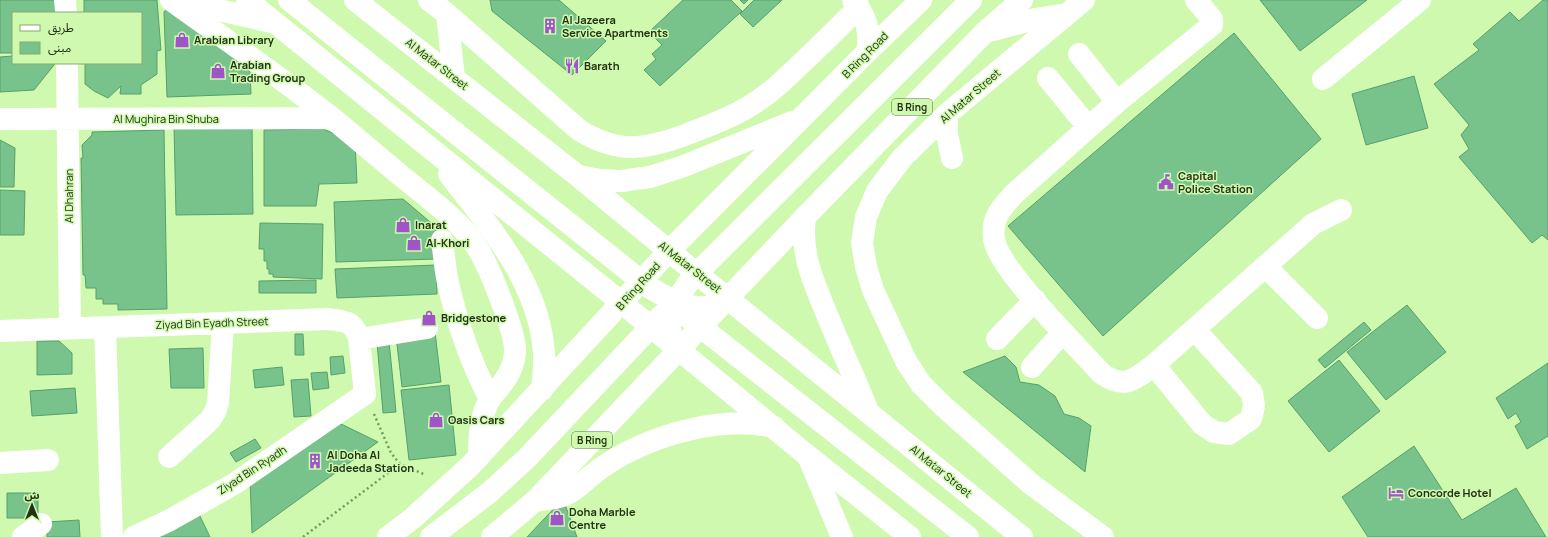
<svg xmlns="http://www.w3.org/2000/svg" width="1548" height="537" viewBox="0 0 1548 537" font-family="Manrope,'Noto Sans Arabic',sans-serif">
<rect width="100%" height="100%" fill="#cff9ae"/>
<path fill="#78c28c" stroke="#56a06c" d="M0 0H55V13H13V53H0Z
M84 0H157L161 50 157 51V74L141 85V94H120L121 86 108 98 94 91 85 84V63H141V13H84Z
M490 0H559L606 41 572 75 492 11Z
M683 0H731L742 11 660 86 644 70 656 59 652 54 662 45 649 32Z
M740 0H748L744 4Z
M754 0H782L753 27 740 14Z
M1260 0H1367L1300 51Z
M1543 0H1548V240L1542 235 1532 243 1459 157 1469 149 1461 135 1469 125 1434 84 1479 50 1473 44 1510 12 1519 21Z
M171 4 250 72 251 94 167 97 164 12Z
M1234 33 1321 139 1103 336 1008 226Z
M13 56V63H54V65L34 90 0 92V57Z
M1414 76 1428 128 1366 145 1352 94Z
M252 125 253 214 176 215 174 126Z
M323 129 355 142 357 183 319 184 316 206H264V130Z
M164 130 167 309 118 310V304H103V299H96V288H86L85 275H83L81 158H83L82 145 92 135V132Z
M0 140 15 148 14 187H0Z
M0 190 25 191 24 235H0Z
M403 199 436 227 437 259 336 262 334 202Z
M260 223 323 224 322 279 273 277V274H269V269H267V261H264V249H259Z
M436 265 437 294 337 298 335 269Z
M316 280V293H259V281Z
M1407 305 1446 352 1386 400 1347 352Z
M1364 322 1371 330 1325 368 1318 360Z
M435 332 441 382 402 387 396 336Z
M295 334H303L304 355H295Z
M37 341H59L72 353V374L37 375Z
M389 341 396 412 383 413 377 342Z
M203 348 204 388H171L169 349Z
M343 356 345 373 331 375 330 357Z
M1005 356 1016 367 1020 382 1039 385 1055 396 1064 414 1079 418 1091 426 1085 472 963 372Z
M1339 360 1380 411 1329 452 1288 401Z
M1548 363V436L1527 449 1515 426 1521 422 1516 413 1508 419 1496 398Z
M282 367 284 385 255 388 253 370Z
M327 372 329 388 313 390 311 373Z
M308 379 311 416 294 417 291 380Z
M449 385 456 455 409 460 401 390Z
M75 388 77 413 32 416 30 391Z
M337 422 378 442 252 533 250 479Z
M255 439 261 448 236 462 230 453Z
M1414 446 1462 520 1516 488 1546 537H1368L1342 497Z
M7 493H38V518H7Z
M563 499 577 537H527Z
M197 510 210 537H142Z
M79 520 80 537H47V522Z"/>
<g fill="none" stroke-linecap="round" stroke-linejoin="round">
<path stroke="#799661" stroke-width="2.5" stroke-dasharray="2 3" stroke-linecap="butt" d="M374 414 391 453 400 464 426 475
M303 537 400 464"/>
<path stroke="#fff" stroke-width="22" d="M65 0 66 13
M171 0C225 39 280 77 332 118 354 136 376 155 399 174 424 195 458 218 476 246 488 263 515 331 515 350 515 366 507 378 498 389 495 393 492 395 490 399 480 415 479 438 479 457
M429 0 447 14 579 130C618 154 644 150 685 135 711 125 736 116 759 100 776 89 790 74 805 60 823 43 841 25 859 7
M853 0C866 16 871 31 867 52
M1084 0 947 114 902 158 877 191 866 217 862 243 866 267 873 290 906 361 921 384 942 405 1031 484 1103 537
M1079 54 1117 102
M67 63 70 328
M1048 78 1088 127
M1323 79 1420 0
M947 114V134L952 158
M0 119 331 118
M442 240C444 254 445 269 448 283 457 322 471 363 490 399
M1266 267 1317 318
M105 328 112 537
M1195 330 1252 393 1254 406 1251 419 1229 434 1214 432 1202 424 1154 365 1313 224 1341 210
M0 331 328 319C345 321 354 321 359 339L365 394 234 484 170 520 134 537
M359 339 427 328
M997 339 1035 300
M1154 365C1134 380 1124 390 1101 373 1078 347 998 269 994 239 991 218 1001 208 1014 194L1117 102 1212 25V19L1196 0
M1032 367 1063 332
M808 456 842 537
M169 457 210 420 215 412 218 403 223 323
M0 463 48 460
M23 537 41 524"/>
<path stroke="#fff" stroke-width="22" d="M175 0 271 22
M247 0 622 303 808 456 910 537
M289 0 650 288C668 298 692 313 714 305 718 303 721 301 725 299
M355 0 578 176 669 251 1022 537
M447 14 454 78
M989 31 1035 19 1067 14
M449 174C490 228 539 282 544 353 545 365 543 377 542 390
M579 176 600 180 621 181 650 177 684 166 792 122
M805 217C800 255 814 283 828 317 841 349 855 379 868 411
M688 317 968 537
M678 350C674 343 670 337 670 329 669 311 681 292 692 278L971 0
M536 500C577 499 577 483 607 464 652 435 721 415 774 427
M388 537 413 518 470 466 669 251 867 52 921 0
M431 537 490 492 527 458 662 315
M492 537 536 500 805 217 986 31 1022 0"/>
</g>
<defs>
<g id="building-bare" transform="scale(1.2)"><path d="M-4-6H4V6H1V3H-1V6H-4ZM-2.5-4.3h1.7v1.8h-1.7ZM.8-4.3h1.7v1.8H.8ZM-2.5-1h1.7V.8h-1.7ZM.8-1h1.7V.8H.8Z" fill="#9f55c7" stroke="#cff9ae" stroke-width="2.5" paint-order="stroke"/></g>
<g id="shop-bare" transform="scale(1.2)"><path d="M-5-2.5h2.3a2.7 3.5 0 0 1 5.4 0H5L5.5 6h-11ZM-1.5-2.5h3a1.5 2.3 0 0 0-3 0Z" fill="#9f55c7" stroke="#cff9ae" stroke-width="2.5" paint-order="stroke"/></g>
<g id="restaurant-bare" transform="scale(1.2)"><path d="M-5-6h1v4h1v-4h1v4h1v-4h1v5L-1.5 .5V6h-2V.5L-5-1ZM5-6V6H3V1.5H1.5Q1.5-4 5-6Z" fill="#9f55c7" stroke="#cff9ae" stroke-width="2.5" paint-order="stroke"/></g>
<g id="civic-bare" transform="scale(1.2)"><path d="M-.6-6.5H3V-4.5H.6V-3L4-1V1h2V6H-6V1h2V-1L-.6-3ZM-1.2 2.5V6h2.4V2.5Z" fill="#9f55c7" stroke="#cff9ae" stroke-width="2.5" paint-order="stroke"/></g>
<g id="hotel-bare" transform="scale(1.2)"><path d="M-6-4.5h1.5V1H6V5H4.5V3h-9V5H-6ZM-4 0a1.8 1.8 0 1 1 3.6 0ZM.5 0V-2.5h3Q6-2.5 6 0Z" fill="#9f55c7" stroke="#cff9ae" stroke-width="2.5" paint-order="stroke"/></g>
</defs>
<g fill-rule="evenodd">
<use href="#building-bare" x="550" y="26"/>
<use href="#shop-bare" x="182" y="40"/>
<use href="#restaurant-bare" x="572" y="66"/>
<use href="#shop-bare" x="218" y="71"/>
<use href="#civic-bare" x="1166" y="182"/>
<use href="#shop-bare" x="403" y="225"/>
<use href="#shop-bare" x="414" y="243"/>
<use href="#shop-bare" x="429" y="318"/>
<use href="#shop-bare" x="436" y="420"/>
<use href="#building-bare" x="315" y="461"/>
<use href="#hotel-bare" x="1396" y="493"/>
<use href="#shop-bare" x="557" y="518"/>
</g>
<g text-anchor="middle" stroke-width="3" stroke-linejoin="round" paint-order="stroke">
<g fill="#cff9ae" stroke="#556d42" stroke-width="1">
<rect x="892" y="99" width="40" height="16" rx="3"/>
<rect x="572" y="432" width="40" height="16" rx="3"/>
</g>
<g font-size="10" font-weight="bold" fill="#213113">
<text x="912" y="111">B Ring</text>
<text x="592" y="444">B Ring</text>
</g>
<g font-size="11" font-weight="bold" fill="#213113" stroke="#cff9ae" text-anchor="start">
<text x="562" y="24">Al Jazeera<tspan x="562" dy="13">Service Apartments</tspan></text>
<text x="194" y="44">Arabian Library</text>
<text x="230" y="69">Arabian<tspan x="230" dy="13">Trading Group</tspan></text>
<text x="584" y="70">Barath</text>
<text x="1178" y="180">Capital<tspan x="1178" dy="13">Police Station</tspan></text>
<text x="415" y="229">Inarat</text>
<text x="426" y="247">Al-Khori</text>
<text x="441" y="322">Bridgestone</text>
<text x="448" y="424">Oasis Cars</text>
<text x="327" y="459">Al Doha Al<tspan x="327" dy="13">Jadeeda Station</tspan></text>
<text x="1408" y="497">Concorde Hotel</text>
<text x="569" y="516">Doha Marble<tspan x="569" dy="13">Centre</tspan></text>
</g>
<g font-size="11" fill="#213113" stroke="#cff9ae">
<text transform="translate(865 55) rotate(-45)" y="4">B Ring Road</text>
<text transform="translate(437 64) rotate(38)" y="4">Al Matar Street</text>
<text transform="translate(970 96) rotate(-41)" y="4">Al Matar Street</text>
<text x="166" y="123">Al Mughira Bin Shuba</text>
<text transform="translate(69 196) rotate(-90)" y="4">Al Dhahran</text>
<text transform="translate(690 267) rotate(38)" y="4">Al Matar Street</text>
<text transform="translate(638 286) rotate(-48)" y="4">B Ring Road</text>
<text transform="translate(212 323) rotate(-2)" y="4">Ziyad Bin Eyadh Street</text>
<text transform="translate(252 470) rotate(-33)" y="4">Ziyad Bin Ryadh</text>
<text transform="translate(941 471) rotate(39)" y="4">Al Matar Street</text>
</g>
</g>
<rect x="12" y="12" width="130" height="52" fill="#cff9ae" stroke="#89a970"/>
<rect x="20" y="25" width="20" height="6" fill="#ffffff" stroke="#89a970"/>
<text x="48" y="32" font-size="12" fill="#213113">طريق</text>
<rect x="20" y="42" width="20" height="12" fill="#78c28c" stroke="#89a970"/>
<text x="48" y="52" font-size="12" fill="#213113">مبنى</text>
<g transform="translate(32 505)" stroke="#cff9ae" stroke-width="3" paint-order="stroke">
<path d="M0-3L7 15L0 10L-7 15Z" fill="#213113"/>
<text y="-6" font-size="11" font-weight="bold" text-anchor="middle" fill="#213113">ش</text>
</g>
</svg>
